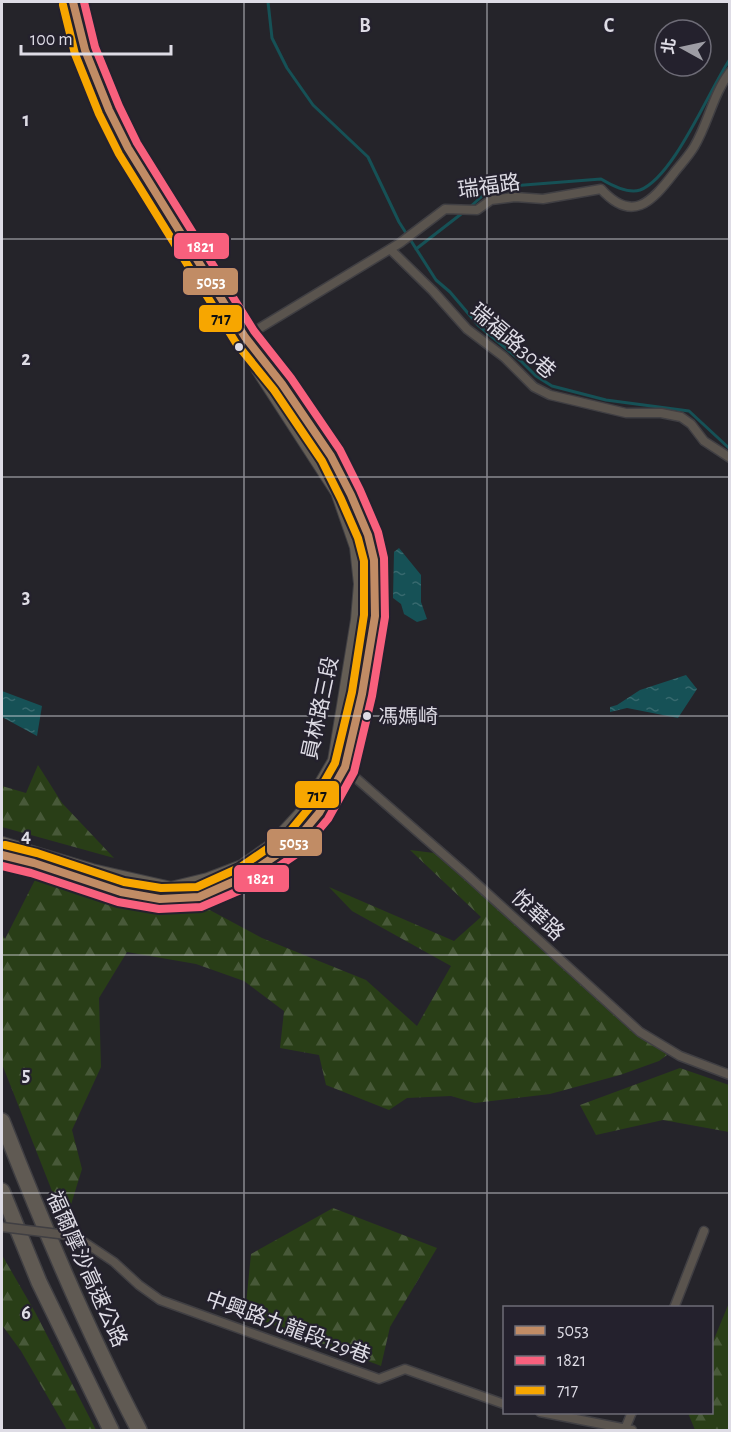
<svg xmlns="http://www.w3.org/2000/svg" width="731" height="1432" viewBox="0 0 731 1432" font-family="'Alegreya Sans','Noto Sans TC',sans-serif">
<defs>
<pattern id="forest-firs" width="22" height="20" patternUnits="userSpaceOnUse" patternTransform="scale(1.5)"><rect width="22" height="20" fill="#293e17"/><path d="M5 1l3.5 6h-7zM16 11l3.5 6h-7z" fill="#485939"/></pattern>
<pattern id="water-ripples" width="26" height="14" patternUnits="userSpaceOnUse" patternTransform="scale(1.5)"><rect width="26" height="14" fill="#165156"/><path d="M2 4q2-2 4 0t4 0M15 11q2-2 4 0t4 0" fill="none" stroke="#37696e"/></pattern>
</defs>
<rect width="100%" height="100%" fill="#25242a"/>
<path fill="url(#forest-firs)" d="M38 765 62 803 114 858 2 827V786L26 793Z
M410 850 434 853 667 1055 659 1061 620 1075 550 1094 475 1103 451 1096 407 1098 389 1110 326 1085 319 1055 280 1048 284 1011 244 981 196 964 127 952 99 998 101 1067 72 1130 82 1169 65 1224 2 1064V934L5 939 41 868 175 907 206 908 262 938 366 980 417 1026 451 966 352 911 329 887 454 941 481 917Z
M680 1068 729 1085V1132L663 1120 596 1135 580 1105Z
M333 1208 437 1248 390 1327 381 1366 245 1314 251 1254Z
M2 1255 35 1312 96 1430H67L21 1351 2 1325Z
M729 1303V1430H695L688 1413 712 1412V1344Z"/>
<path fill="url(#water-ripples)" d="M399 548 421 575V602L427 619 417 622 404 614 401 604 393 598 394 552Z
M686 675 697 689 678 718 627 708 610 712V707L617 705 640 690Z
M2 691 42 706 37 736 2 717Z"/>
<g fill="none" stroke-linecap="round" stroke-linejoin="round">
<path stroke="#165156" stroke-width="3" d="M268 2 272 38 287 68 313 105 368 157 399 222 436 280 450 292 478 325 521 361 536 376 552 386 606 400 689 411 730 449
M470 207 488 191 497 187 601 179C611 185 628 194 640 190 674 177 709 90 730 59
M416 249 465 211"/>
<g stroke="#403f43" stroke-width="11">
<path id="minor" d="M390 249 433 291 467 329 504 357 534 387 550 395 626 413H661L681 417 691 424 704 441 730 458
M245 337 400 243 445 209 477 210 491 200 515 197 543 199 601 189C632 223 651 203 674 173 680 165 688 157 694 147 708 124 713 94 730 72
M341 765 466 874 640 1032 680 1056 730 1075
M75 1236 114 1262 139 1285 160 1300 379 1379 405 1369 504 1404
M674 1308 704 1231
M540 1412 632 1430
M625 1429 632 1412"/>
</g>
<g stroke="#403f43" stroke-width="16">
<path id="primary" d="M2 844 92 871 171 889 208 880 242 867 272 846 308 807 335 761 358 620 361 584 357 547 338 492 259 370 251 353
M2 855 34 863 121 892 160 899 199 897 244 877 293 844 319 813 345 767 362 694 375 616 374 560 368 535 351 495 331 456 282 384 245 337 128 148 109 110 85 50 73 2"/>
</g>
<g stroke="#403f43" stroke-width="18">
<path id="motorway" d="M2 1121C43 1226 87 1331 139 1430
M2 1191 39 1282 111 1430"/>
</g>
<use href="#minor" stroke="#5a544e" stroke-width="8"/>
<use href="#primary" stroke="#655e55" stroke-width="14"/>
<use href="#motorway" stroke="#605a53" stroke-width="15"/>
<g stroke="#403f43" stroke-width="11" stroke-linecap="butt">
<path id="minor-bridge" d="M2 1227 75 1236"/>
</g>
<use href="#minor-bridge" stroke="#5a544e" stroke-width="8"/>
<g stroke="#24212d" stroke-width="12">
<path id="bus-1" d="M2 855 34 863 121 892 160 899 199 897 244 877 293 844 319 813 345 767 362 694 375 616 374 560 368 535 351 495 331 456 282 384 245 337 128 148 109 110 85 50 73 2"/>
</g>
<g stroke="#24212d" stroke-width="12">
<path id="bus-2" d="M2 866 31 873 118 902 159 909 201 907 250 886 301 851 328 819 354 772 372 696 385 617 384 558 378 532 360 490 340 450 291 378 254 331 137 143 119 106 95 47 84 2"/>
</g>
<g stroke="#24212d" stroke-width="12">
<path id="bus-3" d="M5 845 37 853 124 882 161 888 197 887 239 868 286 836 310 807 335 763 352 692 364 615V561L358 538 341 499 322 461 274 390 236 343 119 154 99 114 75 54 63 5"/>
</g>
<use href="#bus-1" stroke="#c18c65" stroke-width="8"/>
<use href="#bus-2" stroke="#f8607d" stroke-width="8"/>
<use href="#bus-3" stroke="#f7a600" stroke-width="8"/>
</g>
<path fill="none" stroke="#dedce5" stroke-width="1.5" stroke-opacity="0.55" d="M244 2V1430M487 2V1430M2 239H730M2 477H730M2 716H730M2 955H730M2 1193H730"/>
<g fill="#dedce5" stroke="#24212d" stroke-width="2">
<circle cx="239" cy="347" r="5"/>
<circle cx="367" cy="716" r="5"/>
</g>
<g text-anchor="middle" stroke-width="4.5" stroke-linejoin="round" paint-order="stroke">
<g font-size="20" fill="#dedce5" stroke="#24212d" text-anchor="start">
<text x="378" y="723">馮媽崎</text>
</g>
<g font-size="21" fill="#dedce5" stroke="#24212d">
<text transform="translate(489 186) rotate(-8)" y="7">瑞福路</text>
<text transform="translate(513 341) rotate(40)" y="7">瑞福路30巷</text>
<text transform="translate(320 708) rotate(-78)" y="7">員林路三段</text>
<text transform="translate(538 915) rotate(43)" y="7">悅華路</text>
<text transform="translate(87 1269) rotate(66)" y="7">福爾摩沙高速公路</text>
<text transform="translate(288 1327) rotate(20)" y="7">中興路九龍段129巷</text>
</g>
</g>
<g font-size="20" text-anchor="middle" font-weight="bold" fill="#dedce5" stroke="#24212d" stroke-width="4.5" stroke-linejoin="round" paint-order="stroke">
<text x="365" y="32">B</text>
<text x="609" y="32">C</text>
<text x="26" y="126">1</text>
<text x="26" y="365">2</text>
<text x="26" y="603">3</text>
<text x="26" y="842">4</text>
<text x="26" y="1081">5</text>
<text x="26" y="1319">6</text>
</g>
<g stroke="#24212d" stroke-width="2">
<rect x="173" y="232" width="57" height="28" rx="6" fill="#f8607d"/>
<rect x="182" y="267" width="57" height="29" rx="6" fill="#c18c65"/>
<rect x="198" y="304" width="45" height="29" rx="6" fill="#f7a600"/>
<rect x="294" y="780" width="46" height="29" rx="6" fill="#f7a600"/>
<rect x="266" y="828" width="57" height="29" rx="6" fill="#c18c65"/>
<rect x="233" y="864" width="57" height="29" rx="6" fill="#f8607d"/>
</g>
<g font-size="16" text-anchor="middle" font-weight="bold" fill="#fff">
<text x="201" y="252">1821</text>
<text x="211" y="287">5053</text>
<text x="294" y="848">5053</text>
<text x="261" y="884">1821</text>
</g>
<g font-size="16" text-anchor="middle" font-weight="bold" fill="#111">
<text x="221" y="324">717</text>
<text x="317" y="801">717</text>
</g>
<rect width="731" height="1432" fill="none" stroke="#dedce5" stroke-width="6"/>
<rect x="503" y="1306" width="210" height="108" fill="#24212d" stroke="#6e6c77" stroke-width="1.5"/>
<rect x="515" y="1326" width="30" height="9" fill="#c18c65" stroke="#6e6c77" stroke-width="1.5"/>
<text x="557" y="1336" font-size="18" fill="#dedce5">5053</text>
<rect x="515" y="1356" width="30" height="9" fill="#f8607d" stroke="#6e6c77" stroke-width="1.5"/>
<text x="557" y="1366" font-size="18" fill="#dedce5">1821</text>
<rect x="515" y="1386" width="30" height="9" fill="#f7a600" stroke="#6e6c77" stroke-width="1.5"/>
<text x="557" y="1396" font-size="18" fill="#dedce5">717</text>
<g transform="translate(683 48) rotate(278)"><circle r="28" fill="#24212d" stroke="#6e6c77" stroke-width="1.5"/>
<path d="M0-4.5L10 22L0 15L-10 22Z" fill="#9d9ca4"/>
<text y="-9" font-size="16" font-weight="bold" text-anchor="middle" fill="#dedce5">北</text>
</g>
<path d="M21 45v9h150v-9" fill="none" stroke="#dedce5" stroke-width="3"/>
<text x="30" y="45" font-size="18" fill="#dedce5" stroke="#24212d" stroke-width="4.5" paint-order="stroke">100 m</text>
</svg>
